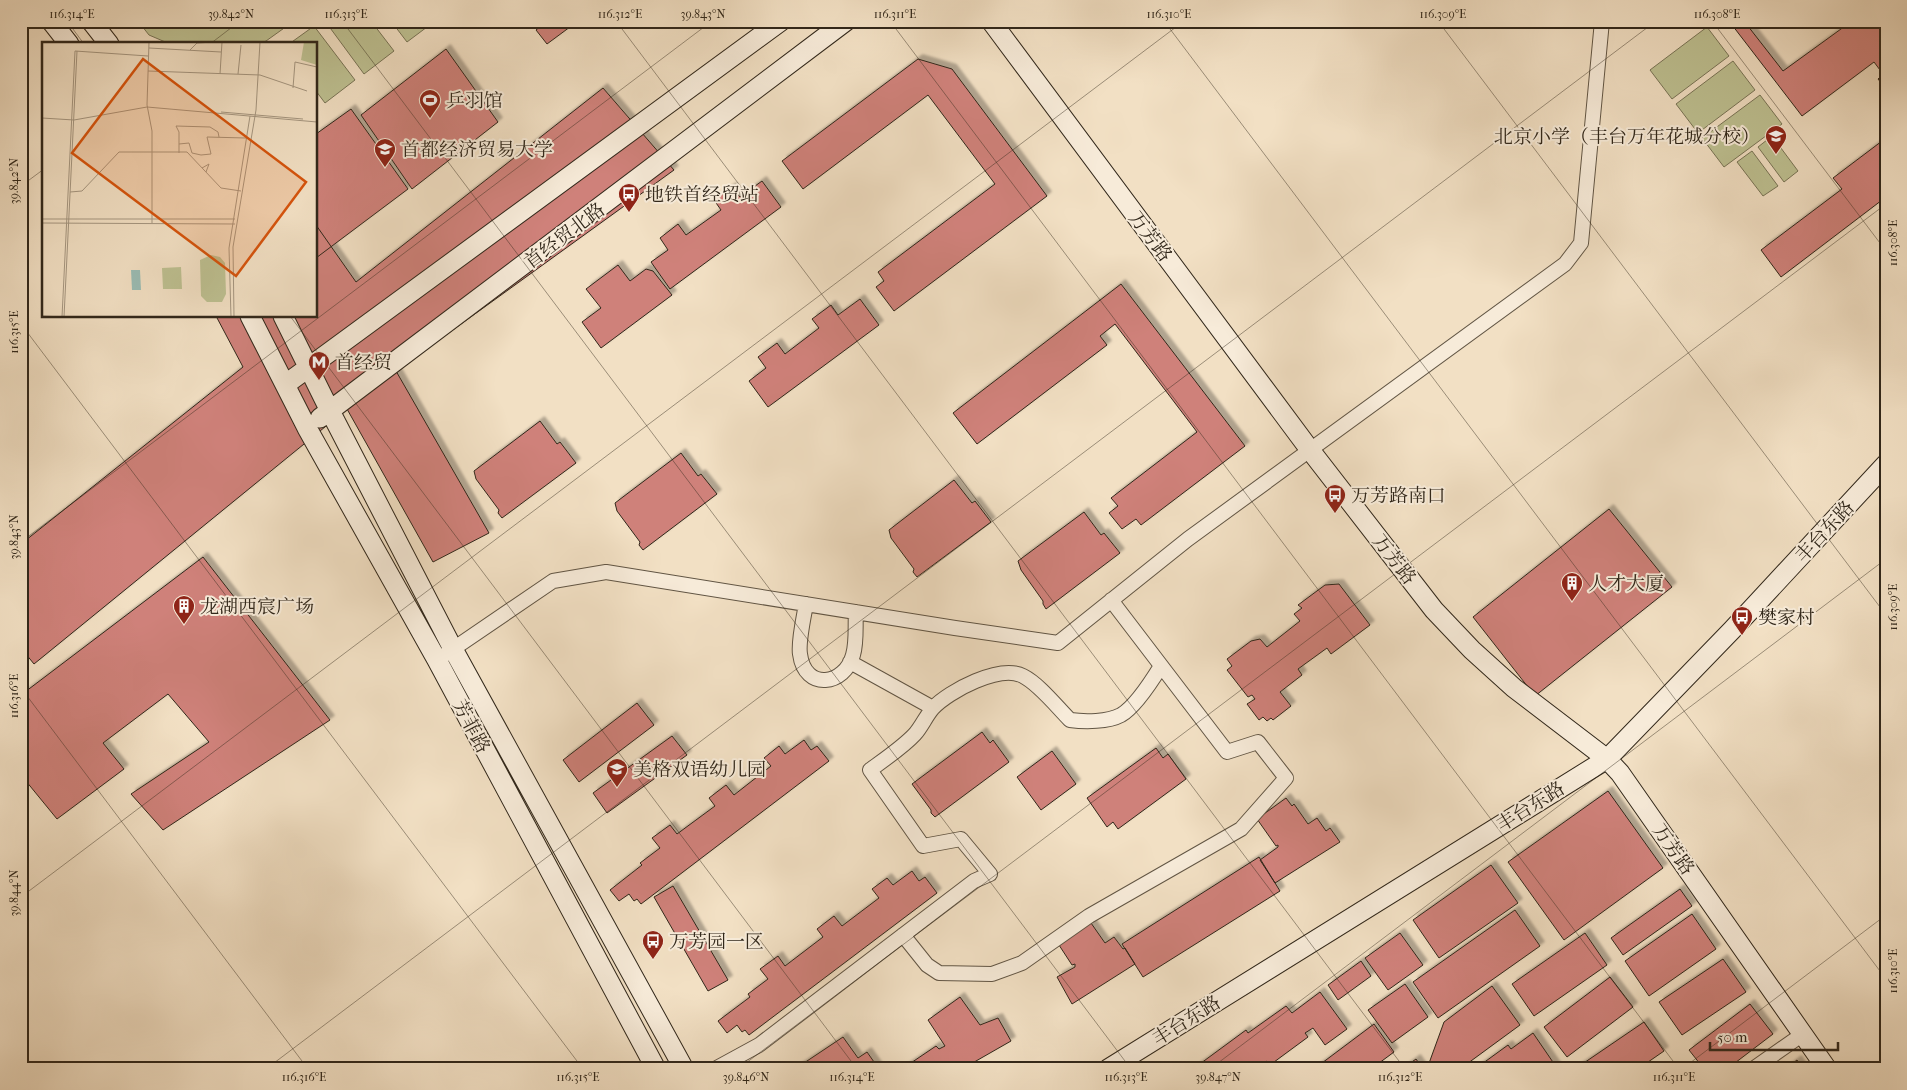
<svg xmlns="http://www.w3.org/2000/svg" width="1907" height="1090" viewBox="0 0 1907 1090" font-family="'IM FELL French Canon','Noto Serif SC',serif">
<defs>
<filter id="shadow"><feDropShadow dx="4.5" dy="-4.5" stdDeviation="1" flood-color="#0004"/></filter>
</defs>
<rect width="100%" height="100%" fill="#f2e0c4"/>
<filter id="stains"><feTurbulence type="fractalNoise" baseFrequency=".004" numOctaves="4"/><feColorMatrix values="0 0 0 0 .2 0 0 0 0 .09 0 0 0 0 .02 0 0 0 .5 -.17"/></filter>
<radialGradient id="worn" r=".72"><stop offset=".6" stop-color="#630" stop-opacity="0"/><stop offset="1" stop-color="#630" stop-opacity=".3"/></radialGradient>
<path fill="#bec192" stroke="#787456" d="M138 21H294L266 41 259 44H170L149 35Z
M325 21H371L394 51 364 74Z
M391 21H435L407 42Z
M314 26 355 80 325 103 316 91V44H289Z
M1707 27 1729 56 1672 99 1650 70Z
M1733 61 1755 90 1698 133 1676 104Z
M1760 95 1782 124 1724 167 1702 138Z
M1772 136 1798 171 1784 182 1758 147Z
M1752 151 1778 186 1763 196 1737 162Z"/>
<path fill="#cf817a" stroke="#31271a" filter="url(#shadow)" d="M547 21H578L547 44 536 30Z
M1729 21H1744L1783 71 1852 21H1886V89L1878 79 1883 74 1874 62 1802 116Z
M446 49 498 122 412 189 361 115Z
M918 59 952 69 1047 196 894 311 876 287 884 281 878 272 995 184 928 95 803 189 782 161Z
M603 88 674 170 396 371 489 533 433 562 347 409 34 664 21 648V544L243 367 216 316H316V225L356 282Z
M351 109 408 189 316 258V134Z
M1886 138V197L1781 277 1761 250 1842 189 1833 178Z
M762 181 781 207 670 289 651 262 668 250 660 238 678 224 686 235 721 210 714 200 732 187 740 197Z
M618 265 630 281 646 269 653 271 672 295 601 348 582 322 601 308 586 289Z
M1121 284 1245 446 1141 525 1136 519 1122 529 1109 513 1118 506 1111 498 1197 432 1115 324 1100 336 1107 345 977 444 953 413Z
M860 299 879 325 768 407 749 381 766 368 758 357 777 343 785 354 819 328 812 319 831 305 838 315Z
M540 421 557 444 560 442 576 463 502 518 498 513 499 510 476 479 474 471Z
M681 453 698 476 701 474 717 494 643 550 639 545 640 542 617 511 615 503Z
M954 480 972 503 975 501 991 522 917 577 913 572 914 569 891 538 889 530Z
M1609 509 1672 587 1535 696 1473 617Z
M1084 512 1101 535 1104 533 1120 553 1046 609 1043 604V601L1021 570 1018 561Z
M203 557 330 720 163 830 131 794 209 742 168 694 103 743 124 769 57 819 21 775V695Z
M1339 584 1370 625 1331 654 1327 648 1298 669 1302 675 1280 692 1291 706 1273 720 1271 718 1267 721 1263 717 1259 720 1247 704 1255 699 1252 695 1248 697 1227 670 1232 666 1227 659 1251 641 1260 639 1267 647 1300 621 1294 614 1302 608 1298 605 1325 585Z
M637 703 654 725 579 782 563 760Z
M982 732 990 743 993 740 1009 762 935 817 931 813V810L912 784Z
M672 736 687 755 607 813 593 793Z
M804 740 811 750 817 746 829 761 641 904 637 899 634 901 629 894 619 901 610 890 642 865 640 863 660 848 652 838 670 825 677 834 715 806 709 798 726 785 734 795 771 766 764 758 779 746 785 754Z
M1156 748 1163 758 1168 754 1186 779 1118 829 1113 822 1107 827 1087 798Z
M1052 751 1076 784 1041 810 1017 777Z
M1608 791 1663 868 1564 940 1508 862Z
M1286 798 1292 806 1294 804 1308 824 1317 818 1326 831 1330 828 1340 842 1275 883 1260 860 1278 847V845L1276 846 1257 819Z
M1259 857 1280 891 1143 977 1122 944Z
M1491 865 1518 903 1439 958 1413 920Z
M912 871 919 881 925 877 937 893 749 1035 745 1030 742 1032 737 1025 727 1033 718 1021 750 997 748 994 768 979 760 969 778 956 785 966 823 937 817 929 834 916 842 926 879 898 872 889 887 878 893 885Z
M673 886 728 980 708 991 654 897Z
M1680 889 1692 906 1623 955 1611 938Z
M1515 910 1540 946 1438 1018 1413 982Z
M1692 914 1716 949 1649 996 1625 961Z
M1091 923 1105 943 1114 937 1123 949 1125 948 1135 964 1072 1004 1057 977 1075 967V964L1072 965 1057 942Z
M1400 933 1423 965 1388 990 1365 958Z
M1585 933 1607 965 1534 1016 1512 984Z
M1723 959 1746 992 1682 1035 1659 1002Z
M1361 961 1371 976 1338 1000 1328 985Z
M1610 977 1633 1007 1567 1057 1544 1027Z
M1405 984 1428 1017 1392 1043 1368 1010Z
M1492 986 1520 1025 1460 1069H1430L1428 1066 1444 1022Z
M1320 992 1347 1029 1325 1045 1313 1028 1305 1033 1308 1037 1270 1065 1267 1061 1256 1069H1193L1246 1030 1248 1033 1286 1006 1292 1013Z
M960 997 980 1025 998 1018 1011 1041 962 1069H902L936 1046 939 1049 945 1046 928 1020Z
M1750 1004 1773 1034 1727 1069H1704L1689 1050Z
M1644 1022 1664 1051 1638 1069H1575Z
M1374 1024 1394 1052 1371 1069H1314Z
M1533 1033 1557 1068 1556 1069H1475L1508 1045 1511 1049Z
M843 1037 858 1058 867 1052 879 1069H795Z
M1416 1059 1423 1069H1402Z
M1797 1060 1803 1069H1785Z"/>
<g fill="none" stroke-linecap="round" stroke-linejoin="round">
<g stroke="#615544" stroke-width="16">
<path id="street" d="M806 604C804 616 798 642 800 654 805 692 845 685 853 655 857 642 855 625 856 612
M437 660 553 581 606 572 955 628 1058 643 1188 539 1565 264 1581 243 1602 21
M850 662 933 708
M903 935 927 965 939 973 992 974 1022 963 1089 916 1241 829 1286 778 1258 742 1227 752 1111 600
M715 1069 759 1045 974 881 990 874 961 839 923 846 870 770C885 759 903 747 915 734 922 726 926 716 933 708 949 691 1000 664 1023 676 1039 684 1057 707 1070 720 1085 722 1108 722 1121 715 1135 707 1153 679 1161 666
M1753 1069 1803 1034"/>
</g>
<g stroke="#31271a" stroke-width="21">
<path id="secondary" d="M51 21 69 44
M91 21 109 44
M991 21 1310 450 1434 610 1472 650 1514 688 1607 759 1620 773 1827 1069
M250 316 307 428 437 660 656 1069
M283 316 330 411 453 649 684 1069
M286 384 781 21
M320 418 846 21
M1108 1069 1607 759 1732 630 1886 464"/>
</g>
<use href="#street" stroke="#f7ebd9" stroke-width="14"/>
<use href="#secondary" stroke="#f7ebd9" stroke-width="19"/>
</g>
<path fill="none" stroke="#31271a" stroke-width="1" stroke-opacity="0.45" d="M67 21 84 44M342 21 1131 1069M616 21 1405 1069M890 21 1679 1069M1164 21 1886 979M1438 21 1886 615M1712 21 1886 251M210 44 240 21M21 186 44 169M290 316 857 1069M21 324 583 1069M21 542 712 21M21 688 308 1069M21 897 1184 21M21 1051 34 1069M266 1069 1656 21M738 1069 1886 204M1210 1069 1886 559M1682 1069 1886 915"/>
<defs>
<g id="stadium-pin" transform="scale(1.125)"><path d="M0 17L-7.5 6A9.5 9.5 0 1 1 7.5 6Z" fill="#8f2418" stroke="#f7ebd9"/><path d="M0-5a6.5 5 0 1 0 0 10a6.5 5 0 1 0 0-10ZM-3.5-1.8h7v3.6h-7Z" fill="#fff"/></g>
<g id="school-pin" transform="scale(1.125)"><path d="M0 17L-7.5 6A9.5 9.5 0 1 1 7.5 6Z" fill="#8f2418" stroke="#f7ebd9"/><path d="M0-5L7-2L0 1L-7-2ZM-4 1L0 2.5L4 1V4Q0 6-4 4Z" fill="#fff"/></g>
<g id="university-pin" transform="scale(1.125)"><path d="M0 17L-7.5 6A9.5 9.5 0 1 1 7.5 6Z" fill="#8f2418" stroke="#f7ebd9"/><path d="M0-5L7-2L0 1L-7-2ZM-4 1L0 2.5L4 1V4Q0 6-4 4Z" fill="#fff"/></g>
<g id="bus-pin" transform="scale(1.125)"><path d="M0 17L-7.5 6A9.5 9.5 0 1 1 7.5 6Z" fill="#8f2418" stroke="#f7ebd9"/><path d="M-5-6H5V4H4V6H2V4H-2V6H-4V4H-5ZM-3.5-4V0h7V-4ZM-3.5 1.2v1.5H-2V1.2ZM2 1.2v1.5H3.5V1.2Z" fill="#fff"/></g>
<g id="metro-pin" transform="scale(1.125)"><path d="M0 17L-7.5 6A9.5 9.5 0 1 1 7.5 6Z" fill="#8f2418" stroke="#f7ebd9"/><path d="M-5.5 5V-5H-3L0 0L3-5H5.5V5H3V-.5L0 4L-3-.5V5Z" fill="#fff"/></g>
<g id="building-pin" transform="scale(1.125)"><path d="M0 17L-7.5 6A9.5 9.5 0 1 1 7.5 6Z" fill="#8f2418" stroke="#f7ebd9"/><path d="M-4-6H4V6H1V3H-1V6H-4ZM-2.5-4.3h1.7v1.8h-1.7ZM.8-4.3h1.7v1.8H.8ZM-2.5-1h1.7V.8h-1.7ZM.8-1h1.7V.8H.8Z" fill="#fff"/></g>
</defs>
<g fill-rule="evenodd">
<use href="#stadium-pin" x="430" y="100"/>
<use href="#school-pin" x="1776" y="136"/>
<use href="#university-pin" x="385" y="149"/>
<use href="#bus-pin" x="629" y="194"/>
<use href="#metro-pin" x="319" y="362"/>
<use href="#bus-pin" x="1335" y="495"/>
<use href="#building-pin" x="1572" y="583"/>
<use href="#building-pin" x="184" y="606"/>
<use href="#bus-pin" x="1742" y="617"/>
<use href="#school-pin" x="617" y="769"/>
<use href="#bus-pin" x="653" y="941"/>
</g>
<g text-anchor="middle" stroke-width="4" stroke-linejoin="round" paint-order="stroke">
<g font-size="19" fill="#31271a" stroke="#f7ebd9" text-anchor="start">
<text x="446" y="107">乒羽馆</text>
<text x="1760" y="143" text-anchor="end">北京小学（丰台万年花城分校）</text>
<text x="401" y="156">首都经济贸易大学</text>
<text x="645" y="201">地铁首经贸站</text>
<text x="335" y="369">首经贸</text>
<text x="1351" y="502">万芳路南口</text>
<text x="1588" y="590">人才大厦</text>
<text x="200" y="613">龙湖西宸广场</text>
<text x="1758" y="624">樊家村</text>
<text x="633" y="776">美格双语幼儿园</text>
<text x="669" y="948">万芳园一区</text>
</g>
<g font-size="19" fill="#31271a" stroke="#f7ebd9">
<text transform="translate(564 235) rotate(-37)" y="7">首经贸北路</text>
<text transform="translate(1151 236) rotate(53)" y="7">万芳路</text>
<text transform="translate(1824 531) rotate(-47)" y="7">丰台东路</text>
<text transform="translate(1395 559) rotate(52)" y="7">万芳路</text>
<text transform="translate(472 726) rotate(62)" y="7">芳菲路</text>
<text transform="translate(1530 806) rotate(-32)" y="7">丰台东路</text>
<text transform="translate(1674 849) rotate(55)" y="7">万芳路</text>
<text transform="translate(1186 1020) rotate(-32)" y="7">丰台东路</text>
</g>
</g>
<g transform="translate(42 42)">
<rect width="275" height="275" fill="#f2e0c4"/>
<path d="M262 0H275V23L259 18ZM169 213 178 215 183 221 184 252 180 260H165L159 254 158 218ZM139 225 140 247H121L120 226Z" fill="#bec192"/>
<path d="M89 228H98L99 248H90Z" fill="#9bbdb5"/>
<path fill="none" stroke="#a59680" stroke-width="1" d="M107 0 105 63 110 89V181M107 6 179 10M148 8 155 1 171 0M106 29 218 33 265 49M178 32 180 0M196 32 199 3M251 46 253 20 275 25M179 70 261 77M0 76 32 78 105 65 275 80M137 102 147 101 150 111 159 113 169 112 165 95 204 96M137 111V90L134 84 168 85 176 90 177 95M160 126 167 122 164 130M28 150 40 149 77 110H145L179 146 199 149M0 177H193M0 181 193 182M0 274 22 275 35 9M20 275 33 9 106 14M189 275 187 206 208 74M192 275 191 205 214 68 218 0"/>
<path fill="#d6540d" fill-opacity="0.15" stroke="#d6540d" stroke-width="2.5" d="M101 17 264 140 194 234 30 111Z"/>
<rect width="275" height="275" fill="none" stroke="#31271a" stroke-width="2.5"/>
</g>
<rect width="1907" height="1090" fill="none" stroke="#f2e0c4" stroke-width="55"/>
<path d="M1710 1042v8h128v-8" fill="none" stroke="#31271a" stroke-width="2.5"/>
<text x="1717" y="1042" font-size="15" fill="#31271a" stroke="#f7ebd9" stroke-width="4" paint-order="stroke">50 m</text>
<rect x="28" y="28" width="1852" height="1034" fill="none" stroke="#31271a" stroke-width="2"/>
<g font-size="12" text-anchor="middle" fill="#31271a">
<text x="72" y="18">116.314°E</text>
<text x="231" y="18">39.842°N</text>
<text x="346" y="18">116.313°E</text>
<text x="620" y="18">116.312°E</text>
<text x="703" y="18">39.843°N</text>
<text x="895" y="18">116.311°E</text>
<text x="1169" y="18">116.310°E</text>
<text x="1443" y="18">116.309°E</text>
<text x="1717" y="18">116.308°E</text>
<text transform="translate(14 181) rotate(-90)" y="4">39.842°N</text>
<text transform="translate(1893 243) rotate(-90)" y="4">116.308°E</text>
<text transform="translate(14 332) rotate(-90)" y="4">116.315°E</text>
<text transform="translate(14 537) rotate(-90)" y="4">39.843°N</text>
<text transform="translate(1893 607) rotate(-90)" y="4">116.309°E</text>
<text transform="translate(14 696) rotate(-90)" y="4">116.316°E</text>
<text transform="translate(14 893) rotate(-90)" y="4">39.844°N</text>
<text transform="translate(1893 971) rotate(-90)" y="4">116.310°E</text>
<text x="304" y="1081">116.316°E</text>
<text x="578" y="1081">116.315°E</text>
<text x="746" y="1081">39.846°N</text>
<text x="852" y="1081">116.314°E</text>
<text x="1126" y="1081">116.313°E</text>
<text x="1218" y="1081">39.847°N</text>
<text x="1400" y="1081">116.312°E</text>
<text x="1674" y="1081">116.311°E</text>
</g>
<rect width="100%" height="100%" filter="url(#stains)"/>
<rect width="100%" height="100%" fill="url(#worn)"/>
</svg>
